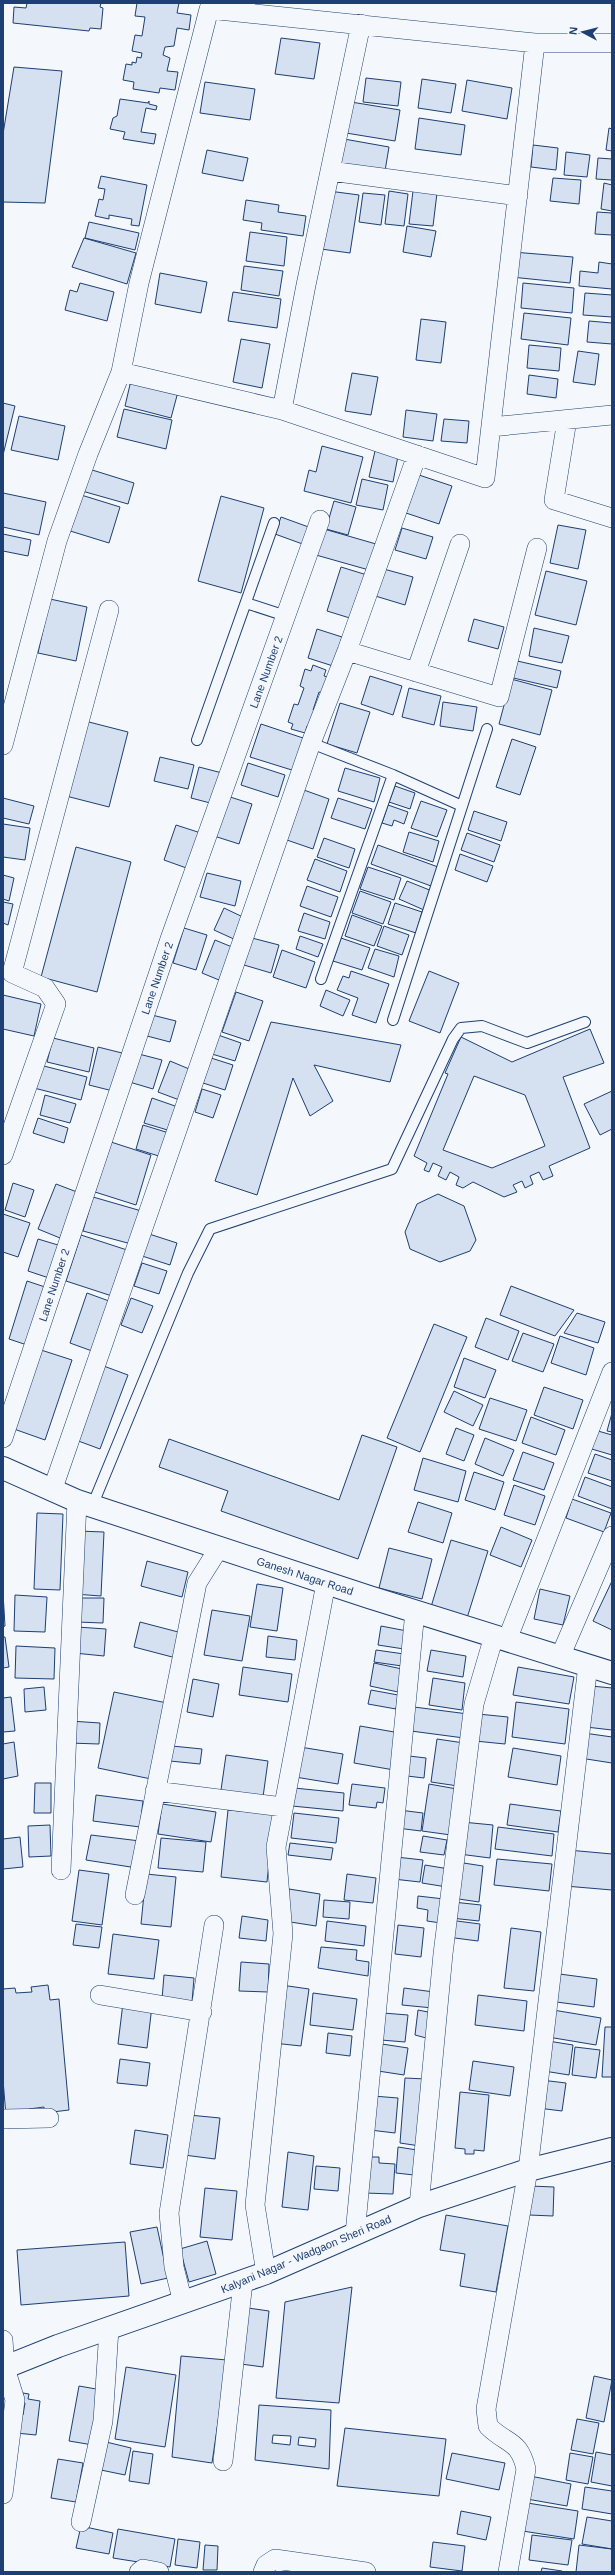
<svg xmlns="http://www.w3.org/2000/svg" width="615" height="2575" viewBox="0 0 615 2575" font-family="Helvetica,sans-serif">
<rect width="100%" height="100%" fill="#f4f7fb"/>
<path fill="#d5e0f0" stroke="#1d3f73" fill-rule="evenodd" d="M27 3H101L100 7 103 8 101 29 90 28 89 31 13 23 14 7 26 8Z
M137 3H179L177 13 191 15 189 30 177 28 174 46 165 47 163 55 170 58 167 71 178 72 175 90 160 88 159 93 133 89 134 82 123 80 126 64 132 65V62L136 63 137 57 141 58 142 53 132 51 135 35 142 36 145 17 135 16Z
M281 38 320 43 314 79 275 74Z
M14 67 62 71 45 203 3 202V134Z
M366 78 401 82 398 106 363 102Z
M422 79 456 84 451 113 418 108Z
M467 80 512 88 507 119 462 111Z
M205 82 255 89 250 120 200 113Z
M120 99 148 103 149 101V104L157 106 156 110 146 108 141 132 156 134 154 144 123 139 125 132 110 129 113 118 117 116Z
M351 102 400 110 395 141 346 133Z
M419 118 465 125 461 155 415 149Z
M609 128 612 129V151L606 150Z
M344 139 389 147 385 171 339 163Z
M533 145 558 148 556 170 531 167Z
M207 150 248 158 243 181 202 173Z
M566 152 590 155 587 177 564 175Z
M598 158 612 159V180L596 179Z
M101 176 147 185 139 226 131 225 132 219 109 215V219L95 216 99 199 103 200 105 189 98 188Z
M553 178 581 180 579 204 550 201Z
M604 183 612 185V211L601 209Z
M329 191 359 195 350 253 321 249Z
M389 191 408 194 404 226 385 224Z
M413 191 437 193 433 226 409 224Z
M363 193 385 195 381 225 359 222Z
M246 200 279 205 278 212 306 216 303 236 261 230 262 223 243 220Z
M597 212 612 213V235L595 234Z
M89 222 139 233 135 250 85 238Z
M407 226 436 231 431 257 403 252Z
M250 232 287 237 284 266 246 261Z
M84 238 136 253 127 284 72 267Z
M513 252 573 257 570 283 511 277Z
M599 262 612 264V289L579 286 580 271 598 273Z
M244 266 283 271 279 296 241 290Z
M160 273 207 282 201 313 155 304Z
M80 283 114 292 107 321 65 310 70 290 77 292Z
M523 283 574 288 572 313 521 308Z
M233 292 281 299 277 328 228 321Z
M585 293 612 295V317L583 315Z
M524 313 571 318 568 345 521 339Z
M421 319 446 322 441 363 416 360Z
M589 321 612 323V344L587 342Z
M241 339 270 344 262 388 233 382Z
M529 345 561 348 559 371 527 368Z
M578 351 599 354 595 385 573 382Z
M352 373 378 377 371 415 345 411Z
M529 375 558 379 556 398 527 394Z
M132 376 179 388 171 418 125 406Z
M3 403 15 406 3 455Z
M124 409 172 420 166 449 117 437Z
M406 410 437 414 433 441 403 437Z
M19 416 65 426 58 460 11 450Z
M444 419 469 421 467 443 441 441Z
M322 446 363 457 351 503 304 491 309 470 316 472Z
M375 451 398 456 393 482 369 477Z
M89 469 134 483 128 504 82 491Z
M419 475 452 486 439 524 406 513Z
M362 479 388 485 383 510 356 505Z
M3 493 46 502 39 535 3 527Z
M78 494 120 507 109 543 67 530Z
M221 496 264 508 241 593 198 581Z
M334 501 356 507 348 535 326 529Z
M281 517 314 529 308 546 275 534Z
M558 525 586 530 578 569 550 563Z
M402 528 433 537 426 559 395 550Z
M324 529 376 544 369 570 316 555Z
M3 534 31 540 28 556 3 551Z
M341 567 367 575 353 619 327 611Z
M380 568 413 577 405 605 372 595Z
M546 571 587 581 576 625 535 615Z
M50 599 87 607 76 661 38 653Z
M474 619 504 627 498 649 468 641Z
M534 628 569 636 562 663 529 656Z
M317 629 342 637 333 666 308 658Z
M513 660 561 671 557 688 509 677Z
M313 665 326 670 324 676 328 677 323 693 319 692 313 710 317 711 312 728 307 726 305 733 291 729 293 724 288 722 294 704 298 705 304 688 300 686 305 669 311 671Z
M370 676 402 686 393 715 361 704Z
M511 679 552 690 540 735 499 724Z
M409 688 441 696 434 725 402 717Z
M443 702 477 707 473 731 440 726Z
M340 703 370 712 357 753 327 744Z
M85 721 128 732 109 807 66 796Z
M261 724 306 739 295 771 250 757Z
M512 739 536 747 520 795 496 787Z
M160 757 194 765 188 789 154 781Z
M248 763 285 775 278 797 241 785Z
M199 767 226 774 218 805 191 798Z
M345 768 380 778 374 802 338 791Z
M395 786 415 793 410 809 389 802Z
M301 789 329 799 313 849 284 839Z
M227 796 252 804 239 844 214 836Z
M3 798 34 806 29 824 3 818Z
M338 798 372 809 365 829 331 818Z
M421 801 447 810 437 837 411 828Z
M388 805 408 812 404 824 394 820 392 826 382 823Z
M474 811 507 822 501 841 468 830Z
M3 824 30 828 25 860 3 857Z
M176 825 204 834 192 870 164 860Z
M409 832 439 841 433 862 403 852Z
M467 833 500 845 494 862 461 850Z
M324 838 355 849 349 868 317 857Z
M378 845 438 867 431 886 371 864Z
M76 847 131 862 97 992 41 977Z
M460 854 493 866 487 882 455 870Z
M315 859 347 871 340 892 307 880Z
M368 867 401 878 394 900 360 889Z
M207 873 241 881 235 906 200 897Z
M3 875 14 878 9 901 3 899Z
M407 881 432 891 424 910 399 899Z
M307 886 338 897 331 917 300 906Z
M360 891 391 902 383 924 352 913Z
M3 902 13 904 8 925 3 923Z
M395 903 422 912 416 933 388 924Z
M224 908 245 918 236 940 214 930Z
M304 913 330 922 325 939 298 931Z
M352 915 382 926 374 946 345 936Z
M384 926 409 935 402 955 377 946Z
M184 928 207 935 196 970 173 963Z
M300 936 323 944 318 957 296 949Z
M252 938 279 945 271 973 244 965Z
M341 938 370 948 362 970 333 961Z
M215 940 232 947 219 980 202 973Z
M375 949 399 956 394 977 368 968Z
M282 950 315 962 306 988 273 977Z
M351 971 389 984 376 1023 352 1015 358 998 337 990 343 976 349 978Z
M429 971 459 983 440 1033 409 1021Z
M326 990 350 1000 343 1016 320 1006Z
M236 992 263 1001 249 1041 222 1032Z
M3 995 41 1004 34 1036 3 1029Z
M152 1015 176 1021 170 1042 147 1036Z
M271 1022 401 1045 390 1082 314 1065 333 1101 310 1116 293 1078 257 1195 215 1181Z
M590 1029 604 1063 563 1077 590 1148 549 1166 553 1176 543 1180 539 1172 530 1176 533 1184 525 1188 522 1181 513 1185 517 1192 504 1197 473 1182 463 1188 456 1185 459 1177 450 1172 446 1180 438 1176 442 1167 433 1163 429 1172 424 1170 427 1163 414 1156 448 1074 445 1073 461 1037 512 1062ZM474 1076 525 1095 545 1146 492 1168 443 1150Z
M218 1035 241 1043 235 1061 212 1054Z
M53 1038 94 1048 89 1072 47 1062Z
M98 1047 122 1053 113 1091 89 1085Z
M135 1053 162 1060 153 1089 126 1081Z
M211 1058 233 1065 225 1090 203 1083Z
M170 1061 194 1071 182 1101 158 1092Z
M40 1065 87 1077 81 1100 34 1088Z
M202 1089 221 1095 213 1118 195 1112Z
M612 1091V1129L600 1135 584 1104Z
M45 1095 76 1104 70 1123 40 1115Z
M152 1098 178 1107 171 1131 144 1123Z
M38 1118 68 1128 64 1143 33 1133Z
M143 1125 169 1133 162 1157 136 1149Z
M111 1142 151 1155 136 1205 95 1192Z
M13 1183 34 1190 25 1217 5 1210Z
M56 1184 77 1192 60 1238 38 1229Z
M438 1194 464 1206 476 1240 470 1251 440 1262 410 1249 405 1232 417 1204Z
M93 1197 145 1212 135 1245 83 1231Z
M3 1214 30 1223 18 1257 3 1252Z
M146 1233 177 1243 170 1265 139 1255Z
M81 1235 130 1251 115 1297 66 1281Z
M38 1239 58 1245 49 1278 28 1271Z
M142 1263 167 1271 159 1294 134 1286Z
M27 1281 48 1288 30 1346 9 1339Z
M511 1286 574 1310 555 1336 500 1315Z
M87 1293 109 1301 92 1351 70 1343Z
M131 1298 153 1306 142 1333 121 1325Z
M577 1313 605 1322 598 1343 564 1333Z
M486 1318 519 1331 508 1360 475 1347Z
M434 1324 467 1337 420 1452 387 1438Z
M523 1333 554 1344 543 1372 512 1361Z
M560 1336 594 1348 586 1375 551 1363Z
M41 1350 72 1360 45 1440 14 1429Z
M464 1358 496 1370 485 1398 454 1387Z
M101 1365 128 1375 100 1449 73 1439Z
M544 1387 583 1400 573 1429 534 1415Z
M454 1391 483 1405 473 1426 444 1412Z
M490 1398 527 1410 516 1441 479 1429Z
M612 1413V1432L607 1431Z
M531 1417 565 1430 556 1455 522 1443Z
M456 1428 474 1435 464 1461 446 1454Z
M591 1429 612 1435V1455L585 1447Z
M362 1435 397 1447 358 1559 221 1511 228 1491 159 1467 169 1439 339 1500Z
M485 1438 514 1450 503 1476 475 1464Z
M523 1452 554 1463 544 1490 513 1480Z
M595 1454 612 1460V1481L588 1473Z
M423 1458 466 1471 458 1502 414 1490Z
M474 1472 504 1482 495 1510 465 1500Z
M585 1477 612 1487V1509L578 1496Z
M514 1485 545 1496 535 1525 504 1515Z
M572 1499 611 1513 604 1532 566 1518Z
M418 1502 452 1513 443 1543 408 1532Z
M37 1513 63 1514 60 1590 34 1589Z
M501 1527 532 1540 521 1567 490 1555Z
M78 1531 104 1532 101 1596 74 1594Z
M451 1540 488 1551 467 1618 431 1607Z
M389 1548 432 1559 422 1599 379 1588Z
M147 1561 188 1572 182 1597 141 1586Z
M612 1581V1630L593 1621Z
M257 1584 283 1588 277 1631 250 1627Z
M540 1589 570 1596 563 1625 534 1619Z
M3 1593 5 1626 3 1627Z
M15 1595 47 1597 45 1632 14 1631Z
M77 1598H104L103 1623 77 1622Z
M212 1610 250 1616 242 1661 204 1655Z
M140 1622 182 1633 176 1658 134 1647Z
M381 1626 407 1631 404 1649 378 1645Z
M77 1627 106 1629 104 1656 74 1653Z
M268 1636 297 1640 295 1660 266 1657Z
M3 1637H5L9 1667 3 1668Z
M16 1646 55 1648 54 1679 15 1678Z
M376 1650 404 1654 402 1666 374 1662Z
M431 1650 466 1656 463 1677 427 1671Z
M374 1663 402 1669 398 1692 370 1686Z
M243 1667 292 1674 288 1702 239 1695Z
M518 1667 574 1677 569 1704 513 1695Z
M433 1678 465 1683 462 1710 429 1705Z
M193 1679 219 1684 213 1717 187 1712Z
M591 1686 612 1688V1730L586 1727Z
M44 1687 46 1710 25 1712 24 1689Z
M371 1690 398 1695 396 1709 368 1704Z
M114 1692 167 1703 151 1779 98 1768Z
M11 1697 15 1731 3 1732V1698Z
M516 1702 569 1709 565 1744 512 1737Z
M414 1707 468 1714 464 1738 411 1731Z
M478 1714 508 1717 505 1744 475 1741Z
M70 1721 100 1723 99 1744 69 1743Z
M360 1726 400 1733 394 1770 354 1763Z
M584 1733 612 1737V1763L580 1758Z
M437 1739 464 1743 458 1786 431 1782Z
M14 1742 18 1776 3 1779V1744Z
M172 1746 202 1749 200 1764 170 1761Z
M300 1747 343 1754 338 1784 295 1777Z
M513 1748 561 1756 557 1785 508 1777Z
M226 1755 268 1761 263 1797 221 1790Z
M409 1756 426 1758 424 1778 407 1776Z
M35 1783H51V1813H34Z
M352 1784 385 1788 383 1803 377 1802 376 1808 349 1805Z
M429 1784 457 1789 451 1835 422 1831Z
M294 1788 344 1793 343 1811 292 1806Z
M96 1795 143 1801 140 1827 93 1821Z
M162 1804 216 1812 211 1842 158 1834Z
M510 1804 561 1811 558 1832 507 1825Z
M228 1810 274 1814 267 1882 221 1877Z
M399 1810 423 1813 421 1831 397 1828Z
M294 1813 339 1818 336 1843 291 1838Z
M462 1822 493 1825 490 1858 459 1854Z
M50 1825 51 1856 29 1857 28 1826Z
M498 1827 554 1834 552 1856 495 1849Z
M91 1835 140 1841 137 1868 86 1860Z
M423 1836 447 1840 444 1855 420 1852Z
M20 1837 23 1867 3 1869V1839Z
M161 1838 206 1842 203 1872 158 1868Z
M290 1843 333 1848 331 1860 288 1855Z
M568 1850 612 1854V1890L565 1886Z
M396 1857 423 1860 420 1882 393 1879Z
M497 1859 552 1864 549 1891 494 1885Z
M457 1862 483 1866 479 1902 452 1898Z
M425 1865 449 1869 447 1887 422 1883Z
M79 1870 109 1874 102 1925 72 1921Z
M146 1874 176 1877 171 1927 141 1924Z
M347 1874 376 1878 373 1903 344 1900Z
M289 1889 320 1894 316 1926 284 1921Z
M418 1896 444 1899 441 1923 427 1921 428 1910 417 1908Z
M324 1900 350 1902 349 1919 323 1917Z
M453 1902 481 1905 479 1921 451 1918Z
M242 1916 268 1920 266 1941 239 1938Z
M449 1920 480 1924 478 1941 447 1937Z
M327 1921 366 1926 364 1946 325 1941Z
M76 1924 102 1927 99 1948 73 1945Z
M398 1925 424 1928 421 1957 395 1954Z
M511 1928 541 1932 534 1991 504 1988Z
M113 1934 159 1940 154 1979 108 1974Z
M321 1947 357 1950 356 1960 369 1962 368 1976 318 1968Z
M241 1962 269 1964 268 1992 239 1991Z
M552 1973 597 1979 594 2007 549 2001Z
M164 1975 194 1978 192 2002 162 1999Z
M48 1985 50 2000 59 1999 69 2110 44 2113V2107L29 2109V2114L6 2116 3 2080V1989L15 1988 16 1993 32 1992 31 1987Z
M281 1985 309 1989 301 2046 273 2043Z
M404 1988 434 1992 433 2008 402 2005Z
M313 1993 357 1999 353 2030 310 2025Z
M478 1995 527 2001 524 2031 475 2025Z
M123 2003 152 2006 147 2048 118 2044Z
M418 2010 433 2013 430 2039 415 2035Z
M553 2010 601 2018 596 2045 548 2037Z
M383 2013 408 2015 405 2042 381 2040Z
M605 2027H612V2077H602Z
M328 2033 352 2036 350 2056 326 2053Z
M548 2041 573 2045 569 2075 544 2071Z
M382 2044 408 2048 404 2075 378 2071Z
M575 2047 600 2050 596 2078 572 2075Z
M120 2059 150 2063 147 2086 117 2083Z
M473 2061 514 2067 510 2096 469 2090Z
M405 2078 426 2079 420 2146 400 2143Z
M541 2080 566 2083 562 2111 538 2108Z
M460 2092 489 2095 484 2151 474 2150V2154H465V2149L455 2148Z
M373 2096 398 2098 395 2133 370 2130Z
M189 2115 220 2118 215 2159 184 2155Z
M135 2130 168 2135 163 2168 130 2164Z
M398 2147 417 2150 414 2175 396 2173Z
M288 2152 314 2156 308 2210 282 2207Z
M367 2157H379V2163L395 2164 393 2194 365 2193Z
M316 2166 340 2168 338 2191 314 2189Z
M530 2186 554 2187 553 2216 529 2215Z
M205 2188 237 2191 232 2240 200 2237Z
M446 2215 508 2226 496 2292 460 2286 465 2254 440 2250Z
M157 2227 168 2278 141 2284 130 2232Z
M207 2241 216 2274 189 2282 180 2249Z
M125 2242 129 2296 21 2305 17 2250Z
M352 2287 339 2403 276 2398 285 2302Z
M248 2308 269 2311 263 2367 241 2364Z
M181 2356 227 2360 212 2463 172 2457Z
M126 2367 176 2375 165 2447 115 2439Z
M594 2376 612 2380 604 2422 586 2418Z
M79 2386 102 2390 93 2445 69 2441Z
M23 2393 29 2394 28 2399 40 2401 36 2435 16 2433 19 2415H23L25 2403 22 2402Z
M259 2405 331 2410 329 2469 255 2460ZM273 2435 291 2436 290 2445 272 2443ZM299 2437 316 2439 315 2447 298 2445Z
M577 2419 599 2423 593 2454 571 2450Z
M345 2428 446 2439 439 2496 337 2486Z
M102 2441 131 2448 125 2475 96 2469Z
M133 2451 153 2454 149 2484 129 2481Z
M596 2452 612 2455V2486L591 2482Z
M452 2453 505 2463 499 2490 446 2479Z
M570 2453 593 2457 588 2484 566 2480Z
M58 2459 83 2463 76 2502 51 2498Z
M525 2475 571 2484 567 2506 521 2498Z
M585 2487 612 2491V2514L582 2509Z
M521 2502 578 2511 574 2539 516 2530Z
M461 2511 491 2517 486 2540 457 2534Z
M587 2517 612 2521V2549L582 2544Z
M81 2526 113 2533 109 2554 76 2548Z
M118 2529 175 2539 170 2567 113 2558Z
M532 2535 572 2540 568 2565 529 2560Z
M178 2539 200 2542 197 2568 175 2565Z
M433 2542 465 2546 462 2571 430 2567Z
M205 2545 218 2546 217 2570H203Z
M579 2545 612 2549V2572H576Z
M542 2568 562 2571V2572H541Z"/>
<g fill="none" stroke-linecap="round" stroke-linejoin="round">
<g stroke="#1d3f73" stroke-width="12">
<path id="service" d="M246 603 286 616
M197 740 274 523
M311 743 393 775 462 806
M321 979 393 775
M393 1020 487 729
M93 1504 188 1273 210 1229 392 1169 453 1039 461 1028 482 1026 527 1043 585 1022"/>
</g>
<g stroke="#1d3f73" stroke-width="20">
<path id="minor" d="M330 171 518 196
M121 372 282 410 485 478 535 43
M282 410 306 285 361 24
M567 420 554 500 612 518
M491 427 612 415
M347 651 499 697 537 548
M416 672 460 544
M3 745 57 541 88 454 121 372 139 283 209 9 535 43H612
M3 1155 56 1004 45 988 12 973 109 610
M3 1438 170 939 320 520
M52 1491 311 743 347 651 417 455
M507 1640 612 1372
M560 1657 612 1536
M155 1791 283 1807
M61 1870 77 1501
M135 1895 197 1583 219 1548
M100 1995 202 2012
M3 2119 49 2118
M419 2206 443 1954 474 1704 494 1636
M355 2234 415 1611
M266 2273 255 2205 283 1934 276 1847 326 1583
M183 2303 174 2267 169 2213 214 1925
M3 2340 5 2368 15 2400 3 2494
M223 2461 243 2282
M81 2522 103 2421 109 2329
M139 2572 143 2569 159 2572
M263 2572 266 2565 275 2559 366 2572
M508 2572 526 2469C519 2439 507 2445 488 2426L486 2409 528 2170 588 1665"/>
</g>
<g stroke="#1d3f73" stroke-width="24">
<path id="tertiary" d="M3 1468 77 1501 369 1597 612 1673
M3 2368 58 2346 266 2273 419 2206 528 2170 612 2149"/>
</g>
<use href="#service" stroke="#f4f7fb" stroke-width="10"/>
<use href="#minor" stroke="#f4f7fb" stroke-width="19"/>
<use href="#tertiary" stroke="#f4f7fb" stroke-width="22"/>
</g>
<g text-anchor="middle" stroke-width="3" stroke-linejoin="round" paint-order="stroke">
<g font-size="11" fill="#1d3f73" stroke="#f4f7fb">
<text transform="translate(266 672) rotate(-70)" y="4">Lane Number 2</text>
<text transform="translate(157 978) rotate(-71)" y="4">Lane Number 2</text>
<text transform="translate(54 1285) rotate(-72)" y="4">Lane Number 2</text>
<text transform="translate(305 1576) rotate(18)" y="4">Ganesh Nagar Road</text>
<text transform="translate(306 2254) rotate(-23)" y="4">Kalyani Nagar - Wadgaon Sheri Road</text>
</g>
</g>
<rect width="615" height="2575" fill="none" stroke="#1d3f73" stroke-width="8"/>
<g transform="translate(583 32) rotate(277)" stroke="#f4f7fb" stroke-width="3" paint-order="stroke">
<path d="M0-3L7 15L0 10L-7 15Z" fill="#1d3f73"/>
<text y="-6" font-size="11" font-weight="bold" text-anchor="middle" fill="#1d3f73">N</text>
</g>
</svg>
